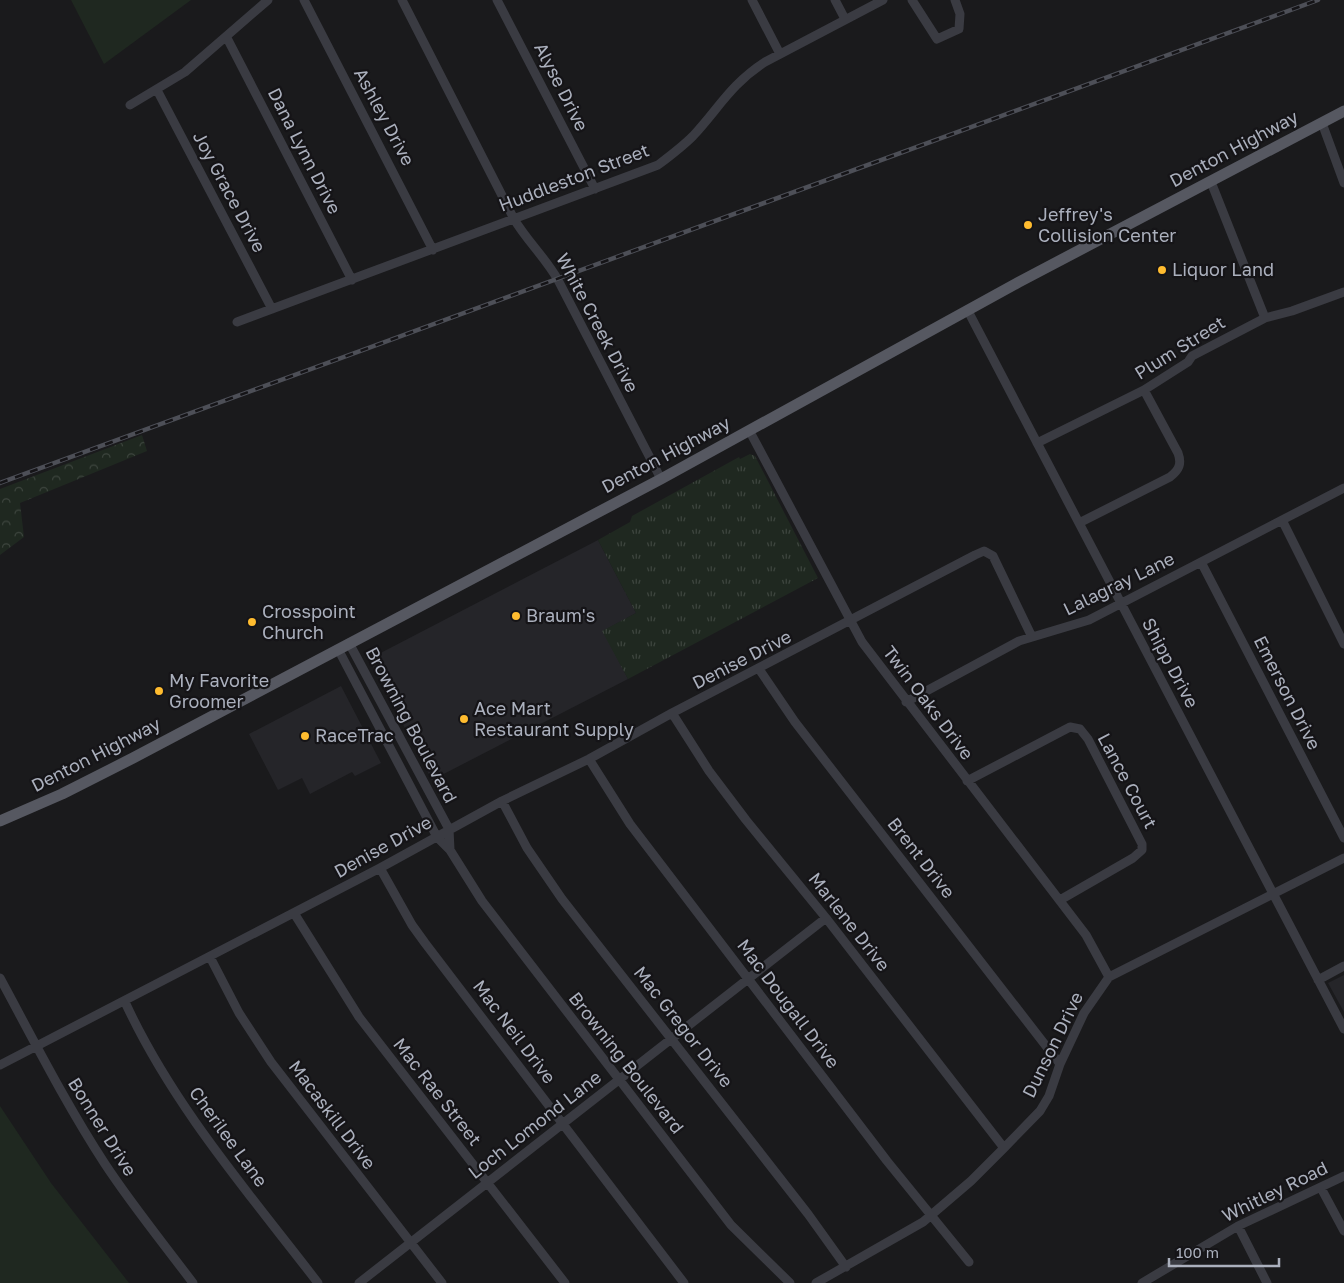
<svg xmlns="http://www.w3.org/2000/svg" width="1344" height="1283" viewBox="0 0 1344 1283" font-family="'Golos Text',sans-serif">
<defs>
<pattern id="grass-tufts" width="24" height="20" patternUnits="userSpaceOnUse" patternTransform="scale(1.25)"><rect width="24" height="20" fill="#1f2820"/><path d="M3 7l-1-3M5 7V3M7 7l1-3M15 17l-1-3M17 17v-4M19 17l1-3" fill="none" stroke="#3d453e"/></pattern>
<pattern id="forest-crowns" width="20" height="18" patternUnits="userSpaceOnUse" patternTransform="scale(1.25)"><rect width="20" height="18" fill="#1f2820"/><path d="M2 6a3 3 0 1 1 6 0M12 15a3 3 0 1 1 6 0" fill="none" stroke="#3d453e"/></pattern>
</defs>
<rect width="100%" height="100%" fill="#1a1a1c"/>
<path fill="#252529" d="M598 540 636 613 603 631 628 679 432 780 369 659Z
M341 686 381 763 355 776 352 772 310 794 302 778 278 790 249 734Z
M1344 975V1012L1328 983Z"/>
<path fill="url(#grass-tufts)" d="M750 454 755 456 818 578 628 679 602 631 636 613 598 540 630 522 632 516 739 457 740 459Z"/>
<path fill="url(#forest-crowns)" d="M142 435 147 451 20 503 24 537 0 555V489Z"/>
<path fill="#1f2820" d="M71 0H191L104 64Z
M0 1106 51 1183 129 1283H0Z"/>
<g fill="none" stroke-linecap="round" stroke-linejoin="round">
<path stroke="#3a3b42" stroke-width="9" d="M304 0 433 250
M402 0 514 219C527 241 545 257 558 280L661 479
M497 0 595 189
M752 0 780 54
M835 0 845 19
M912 0 937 39 959 29 960 14 955 0
M227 38 352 280
M157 90 272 309
M130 105 185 72 268 0
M1322 123 1344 183
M1211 182 1265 318
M968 311 1344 1029
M237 322 658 165C670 156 682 147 693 136 719 108 731 84 765 62L883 0
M749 430 862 642 1086 935 1109 977
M1037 443 1144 390 1188 362 1192 356 1265 318 1292 311 1344 292
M1282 520 1344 644
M1079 523 1170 477C1179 470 1182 464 1178 453L1144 390
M1201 562 1344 838
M349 643 449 829 450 850
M338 649 437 837 450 850 482 901 731 1225 790 1283
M759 669 795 722 1060 1064
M906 702 1019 641 1089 620 1344 488
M672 713 709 771 746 820 826 918 1004 1148
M589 759 630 824 887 1161 969 1262
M967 781 1070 727 1080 729 1088 739 1142 844V850L1133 858 1060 900
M502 801 527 848 562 899 808 1214 846 1267
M380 868 412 925 425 943 684 1283
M294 913 359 1017 565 1283
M210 957 239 1013 271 1062 442 1283
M0 978C34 1041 66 1104 105 1164 132 1205 163 1243 193 1283
M1318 980 1344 966
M125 1002C173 1106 249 1193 318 1283
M0 1065 380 868 502 801 589 759 672 713 975 555 984 551 993 556 1032 637
M1321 1188 1344 1231
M1238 1226 1267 1283
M359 1283 826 918
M816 1283 923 1222 971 1181 1004 1148 1040 1111 1049 1096 1060 1064 1084 1013 1109 977 1344 858
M1142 1283 1238 1226 1344 1176"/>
<path stroke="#565861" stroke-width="11" d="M0 821 62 794 133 758 661 479 1019 282 1344 111"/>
<g stroke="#4d4f57" stroke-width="4.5">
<path id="rail" d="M0 483 1318 0"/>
</g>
<use href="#rail" stroke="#151417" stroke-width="2.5" stroke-dasharray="8" stroke-linecap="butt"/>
</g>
<g fill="#ffbc2f" stroke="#151417" stroke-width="2">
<circle cx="1028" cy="225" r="5"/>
<circle cx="1162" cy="270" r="5"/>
<circle cx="516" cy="616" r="5"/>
<circle cx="252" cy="622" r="5"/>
<circle cx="159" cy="691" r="5"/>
<circle cx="464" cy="719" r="5"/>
<circle cx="305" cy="736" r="5"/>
</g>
<g text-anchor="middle" stroke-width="4.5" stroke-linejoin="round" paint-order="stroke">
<g font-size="18" fill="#abb0bd" stroke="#151417">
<text transform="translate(561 87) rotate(63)" y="6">Alyse Drive</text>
<text transform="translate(384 117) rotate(62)" y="6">Ashley Drive</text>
<text transform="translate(1234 149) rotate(-28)" y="6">Denton Highway</text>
<text transform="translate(304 151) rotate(63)" y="6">Dana Lynn Drive</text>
<text transform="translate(574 178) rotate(-21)" y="6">Huddleston Street</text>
<text transform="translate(229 192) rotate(62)" y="6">Joy Grace Drive</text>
<text transform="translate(597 323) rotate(62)" y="6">White Creek Drive</text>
<text transform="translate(1180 348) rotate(-32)" y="6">Plum Street</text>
<text transform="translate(666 455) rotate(-28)" y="6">Denton Highway</text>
<text transform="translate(1119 584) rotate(-26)" y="6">Lalagray Lane</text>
<text transform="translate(742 660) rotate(-27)" y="6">Denise Drive</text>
<text transform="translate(1170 663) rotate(62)" y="6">Shipp Drive</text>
<text transform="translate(1287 693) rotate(63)" y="6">Emerson Drive</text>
<text transform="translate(928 703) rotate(53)" y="6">Twin Oaks Drive</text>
<text transform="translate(411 725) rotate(62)" y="6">Browning Boulevard</text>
<text transform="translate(96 755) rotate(-27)" y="6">Denton Highway</text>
<text transform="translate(1127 781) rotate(62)" y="6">Lance Court</text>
<text transform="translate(383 847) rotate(-29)" y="6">Denise Drive</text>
<text transform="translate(921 858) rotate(52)" y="6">Brent Drive</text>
<text transform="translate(849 922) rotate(52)" y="6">Marlene Drive</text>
<text transform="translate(788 1004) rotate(53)" y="6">Mac Dougall Drive</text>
<text transform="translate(683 1027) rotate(52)" y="6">Mac Gregor Drive</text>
<text transform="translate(514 1032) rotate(53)" y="6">Mac Neil Drive</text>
<text transform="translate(1053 1045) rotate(-64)" y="6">Dunson Drive</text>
<text transform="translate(626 1063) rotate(52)" y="6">Browning Boulevard</text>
<text transform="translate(437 1092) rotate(52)" y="6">Mac Rae Street</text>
<text transform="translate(332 1115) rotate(53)" y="6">Macaskill Drive</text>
<text transform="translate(535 1125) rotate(-38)" y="6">Loch Lomond Lane</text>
<text transform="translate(102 1127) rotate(58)" y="6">Bonner Drive</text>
<text transform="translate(228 1137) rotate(54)" y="6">Cherilee Lane</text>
<text transform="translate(1275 1192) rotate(-26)" y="6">Whitley Road</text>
</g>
<g font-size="18" fill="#abb0bd" stroke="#151417" text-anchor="start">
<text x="1038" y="221">Jeffrey's<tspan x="1038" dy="21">Collision Center</tspan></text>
<text x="1172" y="276">Liquor Land</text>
<text x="262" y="618">Crosspoint<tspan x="262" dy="21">Church</tspan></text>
<text x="526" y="622">Braum's</text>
<text x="169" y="687">My Favorite<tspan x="169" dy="21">Groomer</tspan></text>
<text x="474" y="715">Ace Mart<tspan x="474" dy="21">Restaurant Supply</tspan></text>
<text x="315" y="742">RaceTrac</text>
</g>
</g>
<path d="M1169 1258v8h110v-8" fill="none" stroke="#abb0bd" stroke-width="2.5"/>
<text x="1176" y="1258" font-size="15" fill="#abb0bd" stroke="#151417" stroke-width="4" paint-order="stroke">100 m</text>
</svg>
